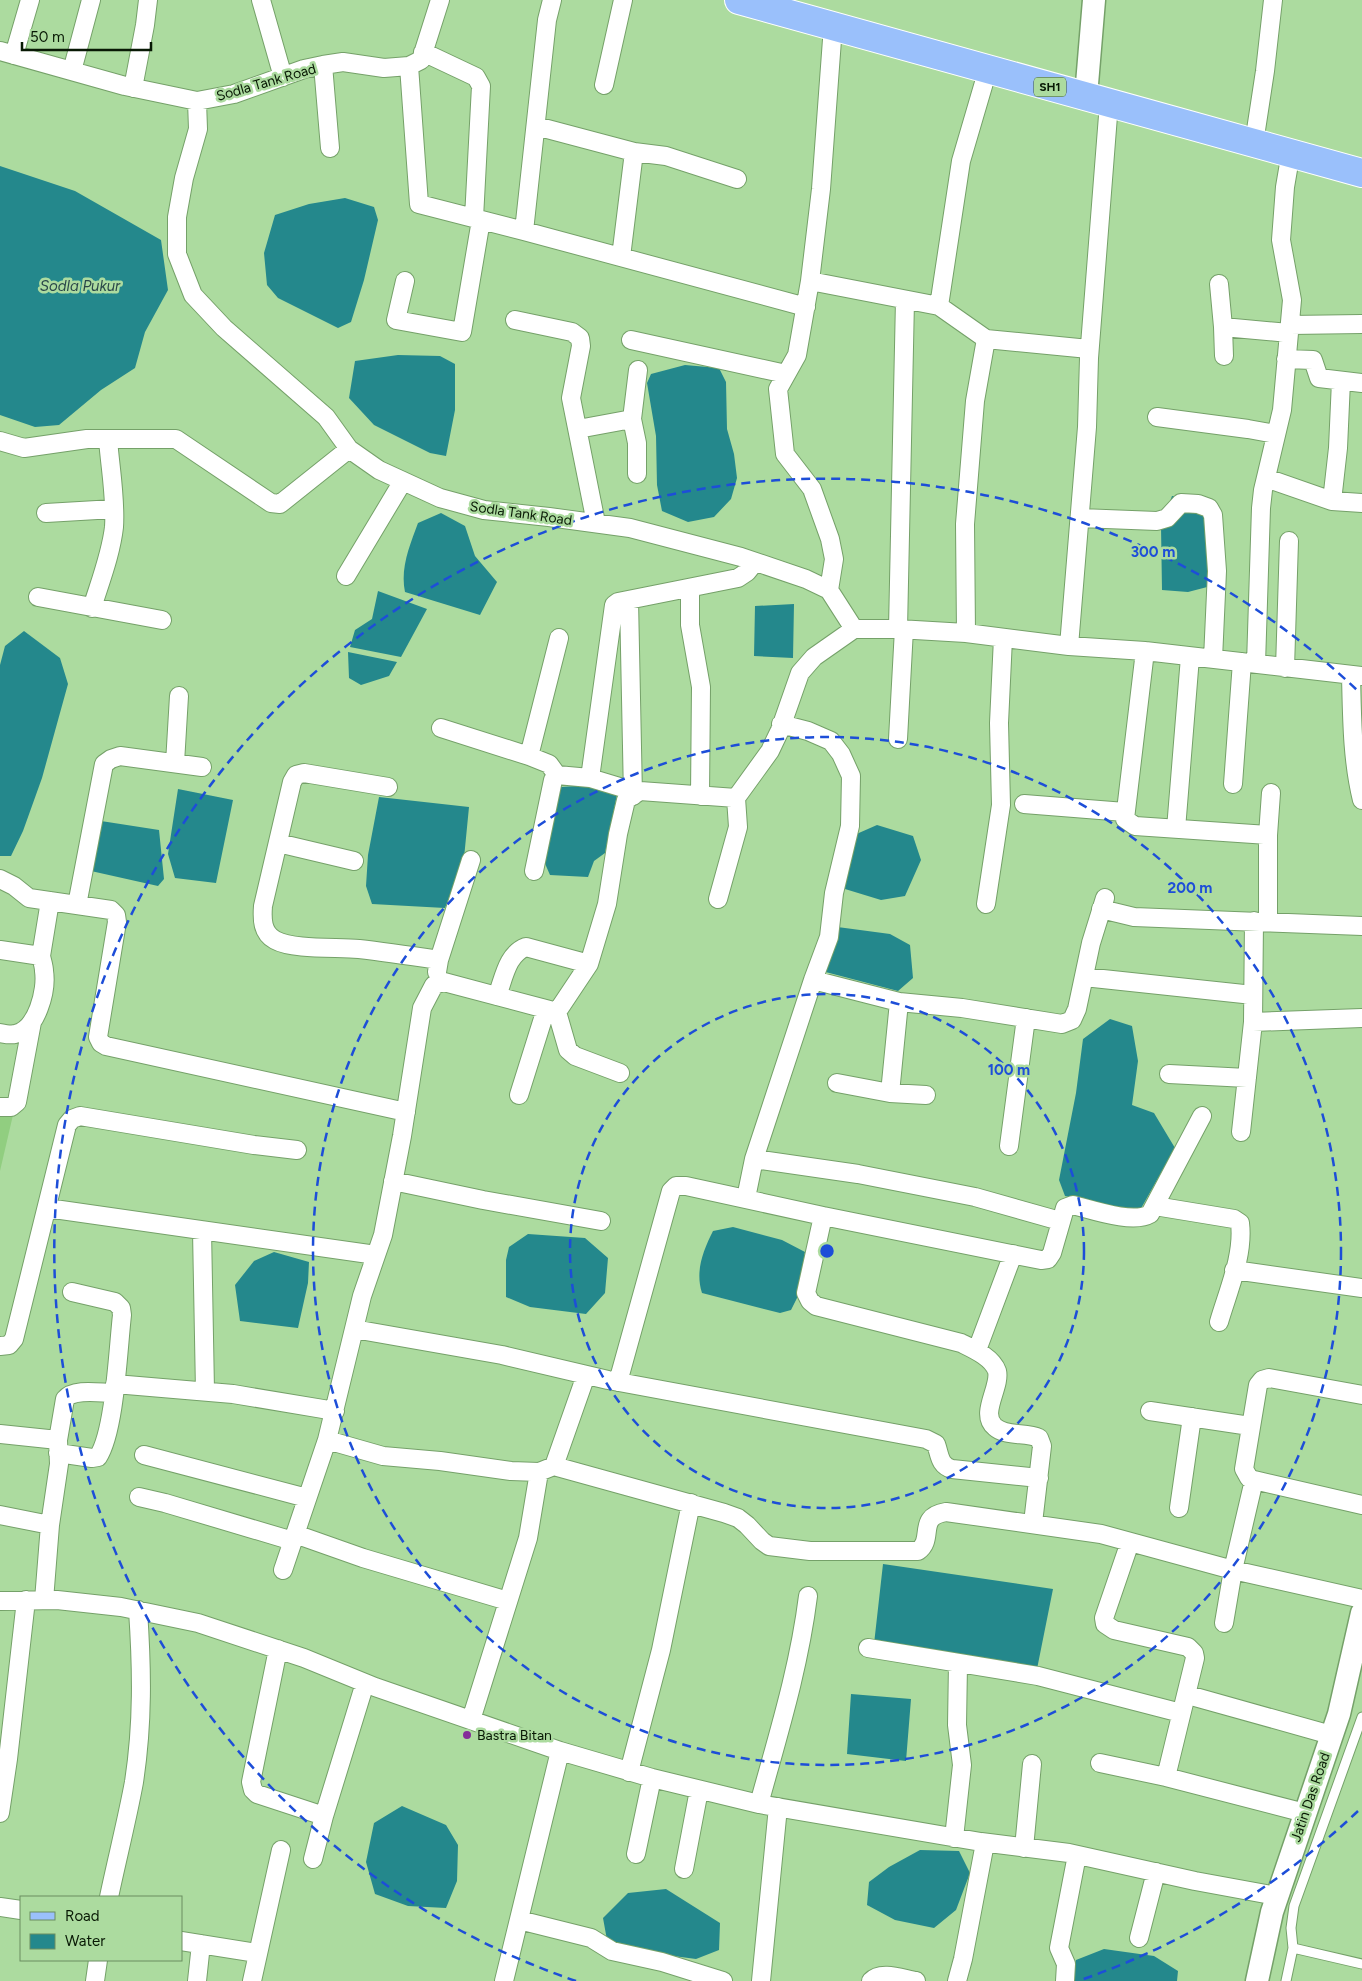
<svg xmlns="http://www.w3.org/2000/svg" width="1362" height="1981" viewBox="0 0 1362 1981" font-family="Figtree,sans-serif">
<rect width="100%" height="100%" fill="#acdb9f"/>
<path fill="#91ce80" d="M0 1113 13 1115 0 1171Z"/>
<path fill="#24888c" d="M0 166 75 191 161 240 168 290 145 332 135 368 101 390 59 425 35 427 0 415Z
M345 198 374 207 378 220 364 280 351 322 338 328 278 298 267 285 264 253 275 215 309 204Z
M398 355 440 356 455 364V410L446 456 430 453 374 425 349 398 355 361Z
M685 365 719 368 726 382 727 429 734 454 737 478 731 499 714 517 688 522 662 511 657 485 656 436 647 383 651 374Z
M1172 496 1202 499 1210 541 1211 586 1188 592 1162 590 1161 526Z
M441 513 465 526 475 556 497 582 480 615 405 592C400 568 410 545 418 523Z
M378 591 427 609 401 657 350 647 355 630 372 619Z
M794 604 793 658 754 656 755 606Z
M24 631 60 658 68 684 42 778 23 831 11 856H0V665L5 646Z
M348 652 397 662 389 676 361 685 349 678Z
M591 785 618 790 605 853 594 861 588 877 550 875 543 859 547 825 561 787Z
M178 789 233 800 216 883 175 878 168 854Z
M379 797 469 807 464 858 445 908 372 904 366 886 368 855Z
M101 821 159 830 164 879 158 886 91 871Z
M877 825 913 836 921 860 905 896 881 900 845 889 839 876 852 836Z
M830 926 890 934 910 945 913 978 898 991 818 970Z
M1110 1019 1132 1026 1138 1061 1132 1105 1154 1113 1175 1148 1139 1212 1065 1196 1059 1180 1076 1093 1083 1039Z
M733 1227 782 1240 805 1252 797 1298 791 1310 780 1313 702 1293C695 1271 703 1251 713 1231Z
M528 1234 585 1238 608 1258 605 1293 586 1314 530 1307 506 1297V1260L509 1247Z
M274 1252 309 1262 308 1283 298 1328 240 1321 235 1285 254 1261Z
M883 1564 1053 1589 1037 1669 874 1644Z
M851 1694 911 1699 906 1761 847 1754Z
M402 1806 446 1825 458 1845 457 1881 446 1908 408 1906 375 1894 366 1862 374 1823Z
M920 1850 959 1851 970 1873 956 1910 934 1928 895 1920 867 1905 869 1882 889 1867Z
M666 1889 720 1923 719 1950 696 1959 636 1951 607 1940 603 1918 628 1893Z
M1104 1949 1154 1956 1178 1971 1177 1981H1068L1076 1960Z"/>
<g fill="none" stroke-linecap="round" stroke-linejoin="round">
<g stroke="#75a169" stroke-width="11">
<path id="service" d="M1293 1948 1362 1964
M1286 1981 1293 1948 1291 1928 1294 1906 1362 1717"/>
</g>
<g stroke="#75a169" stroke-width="20">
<path id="minor" d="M261 0 283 77
M0 51 125 86 197 101 234 94 304 69 323 65 343 62 384 68 409 66 421 60 440 0
M423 52 476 77 481 86 474 218
M14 55 30 0
M323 65 330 148
M409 66 419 204 524 231 806 307
M72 71 91 0
M604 85 623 0
M133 88 145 25 148 0
M197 101 198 129 184 178 177 217V254L193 295 224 328 326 417 349 449 379 470 440 498 484 510 549 517 630 528 741 557 806 579 829 590 854 629
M536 126 634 152
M1254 143 1265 71 1273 0
M524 231 547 20 552 0
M621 257 634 152 666 156 737 179
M405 281 396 320 462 332 481 220
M810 281 939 306 986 339 1089 349
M1219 284 1223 327 1224 356
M939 306 961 161 988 69
M515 320 572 332 580 338 581 346 571 398 596 523
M1290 325 1362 324
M1223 327 1289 333
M631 340 786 374
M1286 359 1313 360 1319 378 1362 383
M1157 417 1248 429 1276 434
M578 429 632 419
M0 441 24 448 87 439H176L271 503 280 504 349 449
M637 474V443L632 419 638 370
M1266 478 1332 501 1362 503
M1332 501 1338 448 1341 381
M46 513 114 509
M1080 518 1157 521 1167 518 1181 503 1198 504 1209 508 1213 515 1217 571 1213 659
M346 576 403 481
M690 588V625L701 687 700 796
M829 590 834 559 830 539 812 489 785 454 778 389 797 355 810 281 821 189 833 26
M38 597 162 620
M629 600 633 796
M92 608C100 582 111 554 114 527 116 498 110 467 108 439
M898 629 905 300
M966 633 965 524 975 401 986 339
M1069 646 1087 427 1089 358 1109 103
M1145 651 1125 819 1135 826 1268 835
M1256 664 1261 508 1263 490 1282 410 1292 300 1281 240 1285 187 1291 152
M1285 668 1289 541
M1351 675C1352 716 1352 760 1362 800
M441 728 529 756 549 764 557 775
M898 739 904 629
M529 756 559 638
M175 763 179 696
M590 778 614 605 618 602 738 578 747 572 755 562
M1233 784 1242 662
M388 787 304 773 296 775 292 782 263 906C262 919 262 933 275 940 293 950 336 947 359 949 385 952 412 956 439 960
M1024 804 1125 812
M1176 829 1190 657
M278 843 354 861
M534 871 553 780 557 775 590 778 633 791
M0 879 14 886 29 898 111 910 116 915 117 922 98 1037 101 1043 106 1046 406 1112
M718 899 738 827 736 798
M986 904 1001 805 999 723 1003 638
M77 905 104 764 111 759 120 756 202 767
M1101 909 1134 917 1362 926
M1268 921V835L1271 793
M0 950 41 956 50 901
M437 972 439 960 471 860
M1084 977 1253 995
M813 980 899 1002 962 1008 1062 1024 1072 1020 1077 1009 1091 943 1105 898
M497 996C504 978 507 954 526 947L589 964
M557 1012 568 1050 575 1056 620 1073
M1253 1022 1362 1018
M0 1033C5 1034 11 1035 15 1034 37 1030 47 990 44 971 44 966 42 961 41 956
M1169 1074 1247 1078
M837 1083 890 1093 926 1095
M890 1093 899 1002
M519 1095 546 1009
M0 1107H11L17 1102 32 1022
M1241 1132 1253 1022 1254 921
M1009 1146 1026 1018
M754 1159 858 1174 975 1197 1060 1221
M393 1181 483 1200 601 1221
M746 1198 754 1159 813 980 829 937 834 893 850 826 851 776 841 754 831 741 808 731 781 724
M1155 1206 1234 1219 1240 1223C1244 1255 1228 1291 1219 1322
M47 1208 376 1255
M823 1216 806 1293 810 1301 816 1306 961 1343C973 1349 992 1357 997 1371 1001 1387 979 1414 995 1427 1006 1437 1026 1432 1039 1438L1042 1446 1033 1523
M202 1230 205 1391
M1234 1270 1362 1288
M354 1329 502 1355 608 1380 926 1439 936 1444C940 1455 939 1465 952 1469L1039 1478
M0 1346 9 1345 14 1339 67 1125 72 1119 80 1116 254 1145 297 1150
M977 1350 1013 1254
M618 1382 671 1191 676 1186H686L823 1216 1041 1260 1048 1259 1052 1253 1065 1208 1073 1205C1093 1210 1133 1224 1150 1214L1202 1116
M115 1384 233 1394 335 1411
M1362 1395 1269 1378 1262 1380 1258 1385 1244 1469 1249 1478 1254 1480 1362 1505
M1150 1411 1250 1426
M0 1434 58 1440
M327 1440 383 1456 440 1461 511 1471 539 1472 528 1538 471 1720
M58 1453 92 1458 98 1457C115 1431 118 1349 122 1315L121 1308 115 1302 72 1292
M144 1455 307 1498
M554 1466 586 1375
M539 1472 554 1466 724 1513 738 1518 747 1525 762 1541 769 1546 810 1551H918C935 1539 916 1517 946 1512L1101 1534 1233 1570 1362 1599
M139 1497 165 1503 293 1541
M1179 1508 1192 1417
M0 1515 50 1525
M295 1534 363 1558 508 1601
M1130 1542 1104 1618 1105 1624 1114 1630 1188 1647 1194 1653 1195 1658 1166 1777
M283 1570 327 1440 362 1296 383 1235 402 1136 422 1008 434 985 444 982 557 1012 589 964 607 904 618 834 626 800 640 791 736 798 770 751 780 730 800 673 814 657 854 629H898L966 633 1069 646 1145 651 1362 676
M44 1600 50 1525 59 1464 58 1440 65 1399C74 1388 100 1393 113 1393
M0 1601 57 1600 121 1607 198 1623 304 1658 375 1687 560 1751 652 1778 759 1804 981 1842 1069 1853 1195 1881 1277 1896
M1224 1623 1233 1570 1254 1480
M868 1648 1038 1676 1181 1713
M278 1649 251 1782 253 1790 257 1794 324 1816
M1188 1695 1331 1735
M1100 1763 1166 1777 1305 1813
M629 1772 661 1650 691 1503
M759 1804C778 1735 799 1668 808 1596
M0 1813 8 1759 26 1600
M954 1838 962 1765 957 1725 958 1664
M1024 1848 1032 1764
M636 1854 652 1778
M313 1859 324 1816 365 1683
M684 1869 699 1790
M109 1897C117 1859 127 1820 134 1782 143 1723 142 1669 138 1610
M0 1907 21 1910
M519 1920 591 1938 612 1951 662 1962 723 1981
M1139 1938 1156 1872
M181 1941 257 1953
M95 1981 98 1960
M197 1981 201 1944
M252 1981 281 1850
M504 1981 560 1751
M761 1981 778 1807
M871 1981C881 1970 903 1979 916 1981
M957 1981 963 1959 985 1843
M1065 1981 1066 1964 1059 1948 1077 1855"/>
</g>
<g stroke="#75a169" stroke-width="25">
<path id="tertiary" d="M1086 96 1094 0
M1257 1981 1272 1912 1339 1714 1362 1613"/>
</g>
<g stroke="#fff" stroke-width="30">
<path id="primary" d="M739 0 1362 173"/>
</g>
<use href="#service" stroke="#fff" stroke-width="9"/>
<use href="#minor" stroke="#fff" stroke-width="18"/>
<use href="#tertiary" stroke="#fff" stroke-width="22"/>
<use href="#primary" stroke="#9ac0fb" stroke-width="28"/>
</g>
<g fill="none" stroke="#1d4ed8" stroke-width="2.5" stroke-dasharray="9 6">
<circle cx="827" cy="1251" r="257"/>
<circle cx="827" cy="1251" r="514"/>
<path d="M1358 1811A772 772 0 0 1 1078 1981M576 1981A772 772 0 1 1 1358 691"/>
</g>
<circle fill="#842c99" stroke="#acdb9f" stroke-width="2" cx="467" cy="1735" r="5"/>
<g text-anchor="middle" stroke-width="5" stroke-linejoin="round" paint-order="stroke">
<rect fill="#acdb9f" stroke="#395332" stroke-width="1" x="1034" y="77.5" width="32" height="19" rx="4"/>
<g font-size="12" font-weight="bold" fill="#081904">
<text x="1050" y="91">SH1</text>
</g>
<g font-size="14" fill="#081904" stroke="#acdb9f">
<text transform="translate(266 82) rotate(-16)" y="5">Sodla Tank Road</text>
<text transform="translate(521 513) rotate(8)" y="5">Sodla Tank Road</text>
<text transform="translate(1310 1797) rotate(-71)" y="5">Jatin Das Road</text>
</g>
<g font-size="14" fill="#081904" stroke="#acdb9f" text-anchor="start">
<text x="477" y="1740">Bastra Bitan</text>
</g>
<g font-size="15" font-style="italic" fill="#2a4749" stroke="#acdb9f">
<text x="80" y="291">Sodla Pukur</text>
</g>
</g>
<circle cx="827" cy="1251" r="8" fill="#1d4ed8" stroke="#acdb9f" stroke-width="2.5"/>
<g font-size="15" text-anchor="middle" font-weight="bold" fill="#1d4ed8" stroke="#acdb9f" stroke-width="5" stroke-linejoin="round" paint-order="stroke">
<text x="1153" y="557">300 m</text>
<text x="1190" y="893">200 m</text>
<text x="1009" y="1075">100 m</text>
</g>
<rect x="20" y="1896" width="162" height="65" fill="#acdb9f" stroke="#6a8d61"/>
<rect x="30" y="1912" width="25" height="8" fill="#9ac0fb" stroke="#6a8d61"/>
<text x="65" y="1921" font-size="15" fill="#081904">Road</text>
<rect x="30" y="1934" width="25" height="15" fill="#24888c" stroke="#6a8d61"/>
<text x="65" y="1946" font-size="15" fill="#081904">Water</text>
<path d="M22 42v8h129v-8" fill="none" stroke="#081904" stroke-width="2.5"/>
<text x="30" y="42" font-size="15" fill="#081904" stroke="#acdb9f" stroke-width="4" paint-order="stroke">50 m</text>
</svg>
